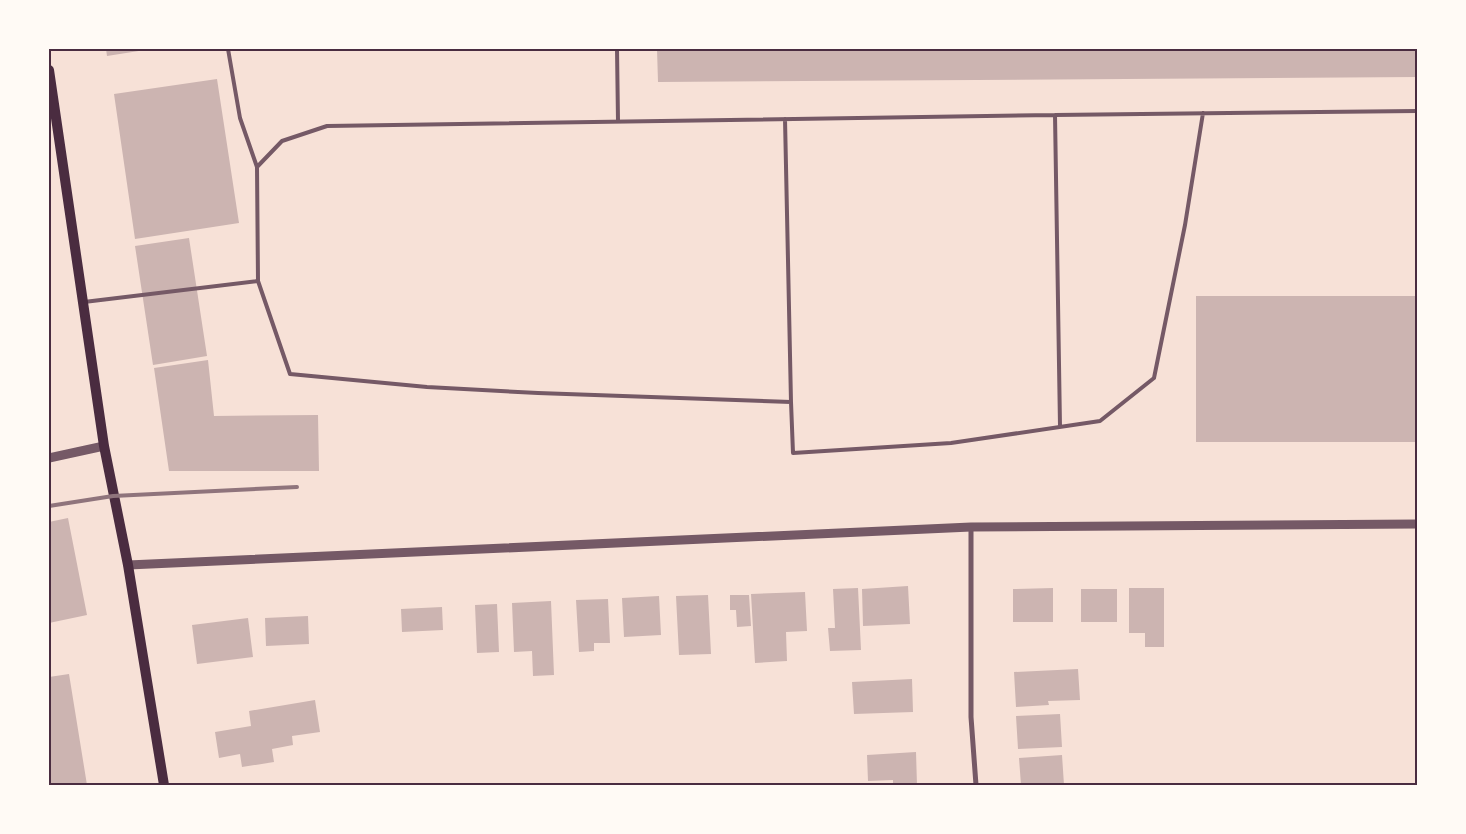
<svg xmlns="http://www.w3.org/2000/svg" width="1466" height="834" viewBox="0 0 1466 834" font-family="Mulish,sans-serif">
<rect width="100%" height="100%" fill="#f7e1d7"/>
<path fill="#ccb4b1" d="M106 49H145V50L107 56Z
M657 49H1417V77L658 82Z
M217 79 239 223 135 239 114 94Z
M189 238 207 356 153 365 135 246Z
M1196 296H1417V442H1196Z
M208 360 214 416 318 415 319 471H169L154 368Z
M68 518 87 615 49 623V522Z
M908 586 910 624 863 626 862 589Z
M858 588 861 650 830 651 828 628H835L833 589Z
M1053 588V622H1013V589Z
M1129 588H1164V647H1145V633H1129Z
M1081 589H1117V622H1081Z
M805 592 807 631 786 632 787 661 755 663 751 594Z
M708 595 711 654 679 655 676 596Z
M730 595H749L751 626 737 627 736 610H730Z
M659 596 661 635 624 637 622 598Z
M608 599 610 643H594V651L579 652 576 600Z
M551 601 554 675 533 676 532 651 514 652 512 603Z
M497 604 499 652 477 653 475 605Z
M442 607 443 630 402 632 401 609Z
M308 616 309 644 266 646 265 618Z
M248 618 253 657 197 664 192 625Z
M1078 669 1080 700 1048 701 1049 705 1016 707 1014 672Z
M69 674 87 785H49V677Z
M912 679 913 712 854 714 852 682Z
M315 700 320 732 292 736 293 745 272 749 274 762 242 767 240 754 219 758 215 732 251 726 249 711Z
M1060 714 1062 747 1018 749 1016 716Z
M916 752 917 785H893V780L868 781 867 755Z
M1062 755 1064 785H1021L1019 758Z"/>
<g fill="none" stroke-linecap="round" stroke-linejoin="round">
<path stroke="#755966" stroke-width="4" d="M228 49 240 118 257 167 258 281 290 374 427 387 538 393 791 402 785 119
M617 49 618 121
M1055 115 1060 426
M257 167 282 141 327 126 1055 115 1417 111
M84 302 258 281
M791 402 793 453 951 443 1100 421 1154 378 1185 225 1203 113"/>
<path stroke="#755966" stroke-width="5" d="M971 527V717L976 785"/>
<path stroke="#755966" stroke-width="9" d="M49 458 104 446
M128 565 971 527 1417 524"/>
<path stroke="#4a2c40" stroke-width="10" d="M49 70 104 446 128 565 164 785"/>
<path stroke="#8f747c" stroke-width="4" d="M49 506 113 496 297 487"/>
</g>
<rect width="1466" height="834" fill="none" stroke="#fffaf5" stroke-width="100"/>
<rect x="50" y="50" width="1366" height="734" fill="none" stroke="#4a2c40" stroke-width="2"/>
</svg>
